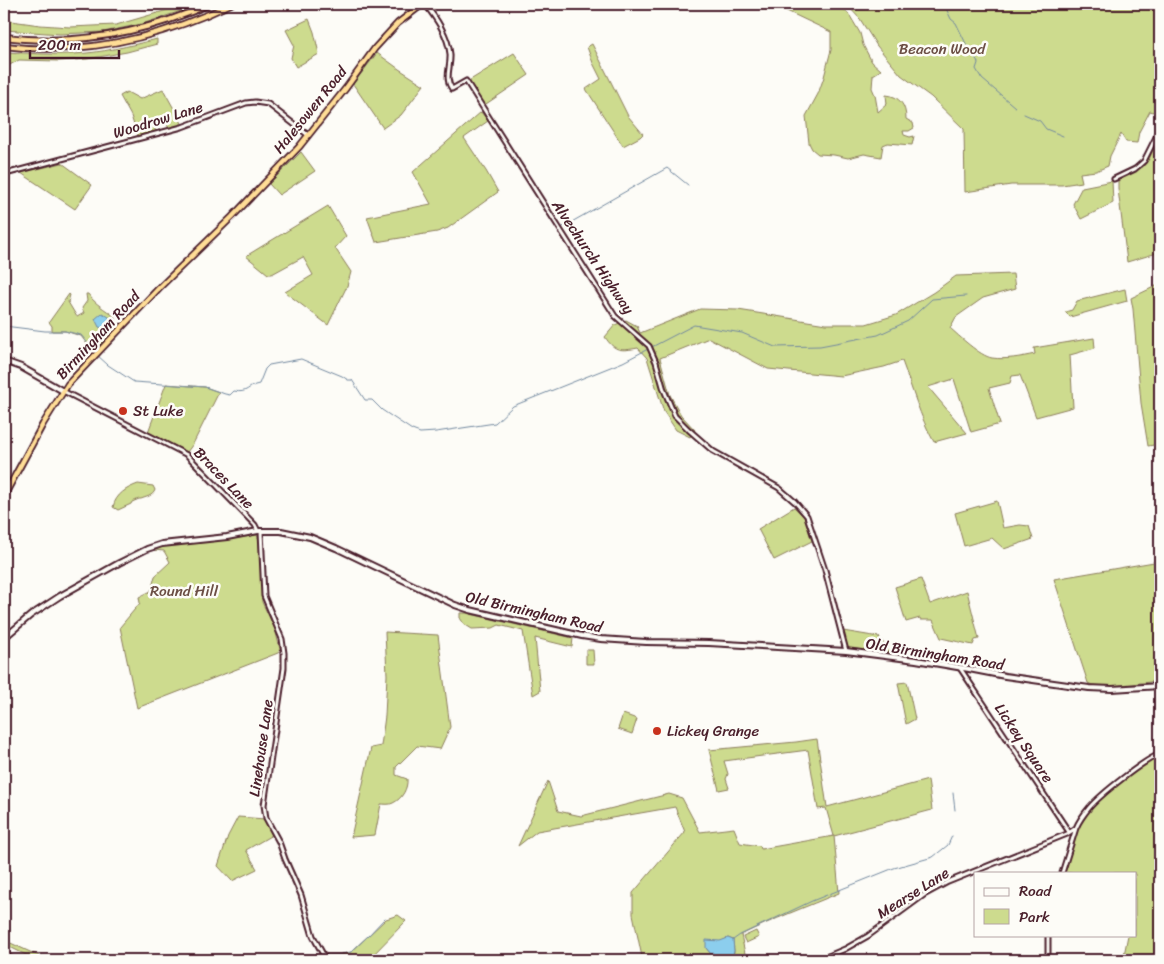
<svg xmlns="http://www.w3.org/2000/svg" width="1164" height="964" viewBox="0 0 1164 964" font-family="Sriracha,sans-serif">
<rect width="100%" height="100%" fill="#fdfcf7"/>
<filter id="ink" filterUnits="userSpaceOnUse"><feTurbulence type="fractalNoise" baseFrequency=".02" numOctaves="2"/><feDisplacementMap in="SourceGraphic" scale="10" xChannelSelector="R" yChannelSelector="G"/><feConvolveMatrix kernelMatrix="1 2 1 2 8 2 1 2 1" color-interpolation-filters="sRGB"/></filter>
<g filter="url(#ink)">
<path fill="#cddb8e" stroke="#8c7d5c" d="M188 4H197L187 9 142 24 103 32 60 34 4 30V20L40 25 70 27 116 25Z
M772 4H1137L1141 7 1146 4H1160V114L1150 111 1139 132 1137 143 1126 142 1121 134 1110 156 1108 166 1096 171 1080 173 1082 182 1062 185H1011L965 192 964 129 931 97 901 75 877 46 860 19 848 6 844 9 850 16 860 33 863 45 872 62 881 70 873 75 872 88 875 95 878 112 887 104 886 95C900 96 906 106 906 119L913 123 914 128 909 131H903L904 135 910 137 914 136 912 145 888 143 883 145 881 157 864 154 848 158 834 155 818 154 812 149 809 143 806 116 818 94 824 77 831 50V32Z
M309 19 314 32 319 54 296 67 291 58 294 45 286 30Z
M157 39V44L127 52 87 59 59 61 19 60 4 68V52C27 53 50 55 73 54 101 53 129 46 157 39Z
M592 44 628 116 643 134 640 137 623 146 586 89 601 79 593 63 587 47Z
M377 53 399 69 424 85 401 115 383 128 353 84Z
M514 53 529 75 483 106 467 82Z
M163 89 183 125 169 128 164 120 154 124 156 132 138 137 131 116 120 96 127 92 140 99Z
M481 112 488 121 464 138 486 171 498 192 448 228 437 232 376 242 367 217 431 204 413 172Z
M1160 136V261L1157 253 1127 262 1118 189V179L1143 167 1149 159Z
M301 152 315 171 279 195 269 184Z
M62 163 92 185 75 209 21 173Z
M1112 181 1113 203 1081 219 1073 204 1082 187Z
M328 206 346 236 335 248 351 272 347 286 328 325 285 292 313 275 303 257 272 274H268L246 256Z
M1013 274 1015 289 983 298 956 317 950 328C959 336 980 356 992 358 1006 360 1021 357 1035 354L1034 348 1094 338 1095 348 1070 355 1073 407 1036 417 1020 375 1012 376 1010 383 989 388 1000 424 971 432 954 379 928 387 967 433 934 442C920 417 912 388 902 361L884 367 841 376 768 369 709 338 660 358 670 395 681 415 695 430 690 437 676 430 664 412 647 358 638 348C621 351 615 352 605 337L615 325 626 320 637 326 640 333 700 309 738 310 826 324H866L896 315 934 292 956 276Z
M1160 284V444L1148 446 1141 403 1133 309 1131 298Z
M1125 289 1127 301 1070 317 1065 312 1072 310 1077 301Z
M69 294 70 295 68 302 77 317 84 313 82 308 87 301 86 294H88C96 305 104 308 115 317V326L117 327 93 352 81 336 65 331H52V326L49 322Z
M166 384 205 387 219 392 193 444 187 452 148 432Z
M138 484 153 486 155 490C153 496 146 497 141 499H139L132 502 131 504 118 510 113 507C116 494 127 488 138 484Z
M997 501 1003 528 1020 525 1029 526 1033 539 1004 549 992 538 964 546 955 513Z
M794 507 804 517 812 541 774 560 758 529Z
M257 535 259 540 262 602 275 629 280 649 278 653 137 708 120 627 140 603 139 597 151 591 155 576 170 562 164 551 154 550C171 543 185 544 203 542 221 541 239 538 257 535Z
M1160 561V681L1101 687 1092 685 1088 683 1054 579Z
M921 579 930 604 967 591 979 639 975 640 973 645 941 638 933 620H921L920 618 906 622 895 587Z
M460 613H466L573 638 572 647 535 638 540 691 533 695 523 631 499 625 493 628 472 629 464 624 460 618Z
M843 631 879 637 891 654 848 648Z
M385 632 438 635 450 727 440 749 417 746 396 767V775L407 779C408 788 402 799 393 803 390 805 384 804 381 804L375 835 351 837 371 748 381 746 385 716 387 675Z
M586 650H593L594 664H586Z
M907 682 915 719 906 724 898 683Z
M623 714 637 719 632 734 618 729Z
M817 739 827 807 928 780 932 810 834 836 839 893C806 907 773 919 741 935L746 958 743 960H729L732 958 734 951 733 940 728 938 706 948 716 960H619L642 957 633 914V893L685 832 675 807 537 831 518 846 548 781 558 811 581 816 669 794 682 798 700 832 734 828 740 843 760 846 761 849 834 836 826 808 818 809 808 750 724 761 728 774 726 779 729 788 719 790 709 750 796 742Z
M1160 756V960H1123L1128 935H1135V873H1064L1075 834 1080 822 1090 809 1112 789 1153 758Z
M238 817 265 819 272 835 246 850 257 869 232 881 218 866 228 836Z
M398 915 406 921 368 960H329L326 955H338L351 952 386 919Z
M756 931 759 937 746 943 743 937Z
M4 940 39 956 55 960H36L4 944Z"/>
<path fill="#8cceed" stroke="#72889f" d="M102 313 109 317 112 321 111 327 106 329 99 327 95 319Z
M728 938 733 940 734 951 732 958 729 960H716L706 948V940L720 941Z"/>
<g fill="none" stroke-linecap="round" stroke-linejoin="round">
<path stroke="#72889f" stroke-width="1" d="M944 4 951 19 956 23 970 52 977 60 978 63 976 69 982 79 1015 107
M1024 114 1040 121 1046 129 1051 131 1063 136
M561 228 667 168 688 185
M4 326 45 331H65L81 335 95 352
M97 355 108 365 134 382 205 387 225 394 230 395 234 391C248 394 247 386 259 384L265 369 269 365 301 359 342 376 348 380H352L365 400H372L382 410 412 430 420 433 436 432 495 423 513 406 623 362 694 325 742 333 775 347 820 346 878 335 908 321 932 299 966 296
M953 793 955 810
M733 940 740 935 812 901 894 868 933 857 948 845 952 836
M37 960 39 956 55 960
M315 960 319 956 332 955H338L351 952 368 936 385 918
M660 960 671 957 683 960
M703 960 713 953"/>
<g stroke="#4a1f2b" stroke-width="7">
<path id="tertiary" d="M425 4C436 18 448 35 450 54 451 67 444 78 452 89L466 81 615 316 649 346 656 362 664 390 675 416 689 430 713 451 779 488 795 502 807 516 825 570 846 651
M1114 179 1135 169 1144 161 1160 129
M4 180 6 178 5 176 9 173 182 127 246 103 255 102 268 104 308 135
M63 391 187 455 255 525 258 531
M261 531 264 596 282 639 284 653V668L264 805 266 818 279 842 285 859 301 895 313 936 326 960
M960 668 1069 832
M1062 873 1076 828C1079 821 1084 814 1089 808 1101 794 1144 760 1160 754
M819 960 845 949 868 936 924 895 948 882 1067 834 1076 828
M1048 960V935"/>
</g>
<g stroke="#4a1f2b" stroke-width="8">
<path id="secondary" d="M4 361 21 367 63 391
M4 638 31 615 60 596 119 563 147 549 162 544 227 537 258 531H281L310 537 336 548 455 605 470 610 582 636 601 639 646 642 709 643 846 651 916 660 969 669 1005 676 1089 688 1112 689 1160 686"/>
</g>
<g stroke="#4a1f2b" stroke-width="8">
<path id="trunk" d="M4 496 43 424 68 384 159 288 232 217 299 147 346 88 375 48 398 23 423 4"/>
</g>
<g stroke="#4a1f2b" stroke-width="8">
<path id="motorway" d="M4 37C75 46 145 33 210 4
M4 46C82 56 160 38 231 4
M4 955 13 960"/>
</g>
<use href="#tertiary" stroke="#fdfcf7" stroke-width="3"/>
<use href="#secondary" stroke="#fdfcf7" stroke-width="4"/>
<use href="#trunk" stroke="#ffdd96" stroke-width="4.5"/>
<use href="#motorway" stroke="#ffdd96" stroke-width="4.5"/>
</g>
</g>
<g fill="#c8321e" stroke="#fdfcf7" stroke-width="2">
<circle cx="123" cy="411" r="5"/>
<circle cx="657" cy="731" r="5"/>
</g>
<g text-anchor="middle" stroke-width="5" stroke-linejoin="round" paint-order="stroke">
<g font-size="15" fill="#6b4e44" stroke="#fdfcf7">
<text x="942" y="54">Beacon Wood</text>
<text x="184" y="596">Round Hill</text>
</g>
<g font-size="15" fill="#4a1f2b" stroke="#fdfcf7">
<text transform="translate(310 110) rotate(-51)" y="5">Halesowen Road</text>
<text transform="translate(158 120) rotate(-17)" y="5">Woodrow Lane</text>
<text transform="translate(593 257) rotate(56)" y="5">Alvechurch Highway</text>
<text transform="translate(98 335) rotate(-47)" y="5">Birmingham Road</text>
<text transform="translate(224 478) rotate(46)" y="5">Braces Lane</text>
<text transform="translate(534 612) rotate(13)" y="5">Old Birmingham Road</text>
<text transform="translate(935 654) rotate(9)" y="5">Old Birmingham Road</text>
<text transform="translate(1024 743) rotate(56)" y="5">Lickey Square</text>
<text transform="translate(261 748) rotate(-82)" y="5">Linehouse Lane</text>
<text transform="translate(913 893) rotate(-32)" y="5">Mearse Lane</text>
</g>
<g font-size="15" fill="#4a1f2b" stroke="#fdfcf7" text-anchor="start">
<text x="133" y="416">St Luke</text>
<text x="667" y="736">Lickey Grange</text>
</g>
</g>
<rect width="1164" height="964" fill="none" stroke="#fdfcf7" stroke-width="20"/>
<rect x="10" y="10" width="1144" height="944" fill="none" stroke="#4a1f2b" stroke-width="2" filter="url(#ink)"/>
<rect x="974" y="872" width="162" height="65" fill="#fdfcf7" stroke="#b5a4a5"/>
<rect x="984" y="888" width="25" height="8" fill="#fdfcf7" stroke="#b5a4a5"/>
<text x="1019" y="896" font-size="15" fill="#4a1f2b">Road</text>
<rect x="984" y="909" width="25" height="15" fill="#cddb8e" stroke="#b5a4a5"/>
<text x="1019" y="922" font-size="15" fill="#4a1f2b">Park</text>
<path d="M30 50v8h89v-8" fill="none" stroke="#4a1f2b" stroke-width="2.5"/>
<text x="38" y="50" font-size="15" fill="#4a1f2b" stroke="#fdfcf7" stroke-width="4" paint-order="stroke">200 m</text>
</svg>
